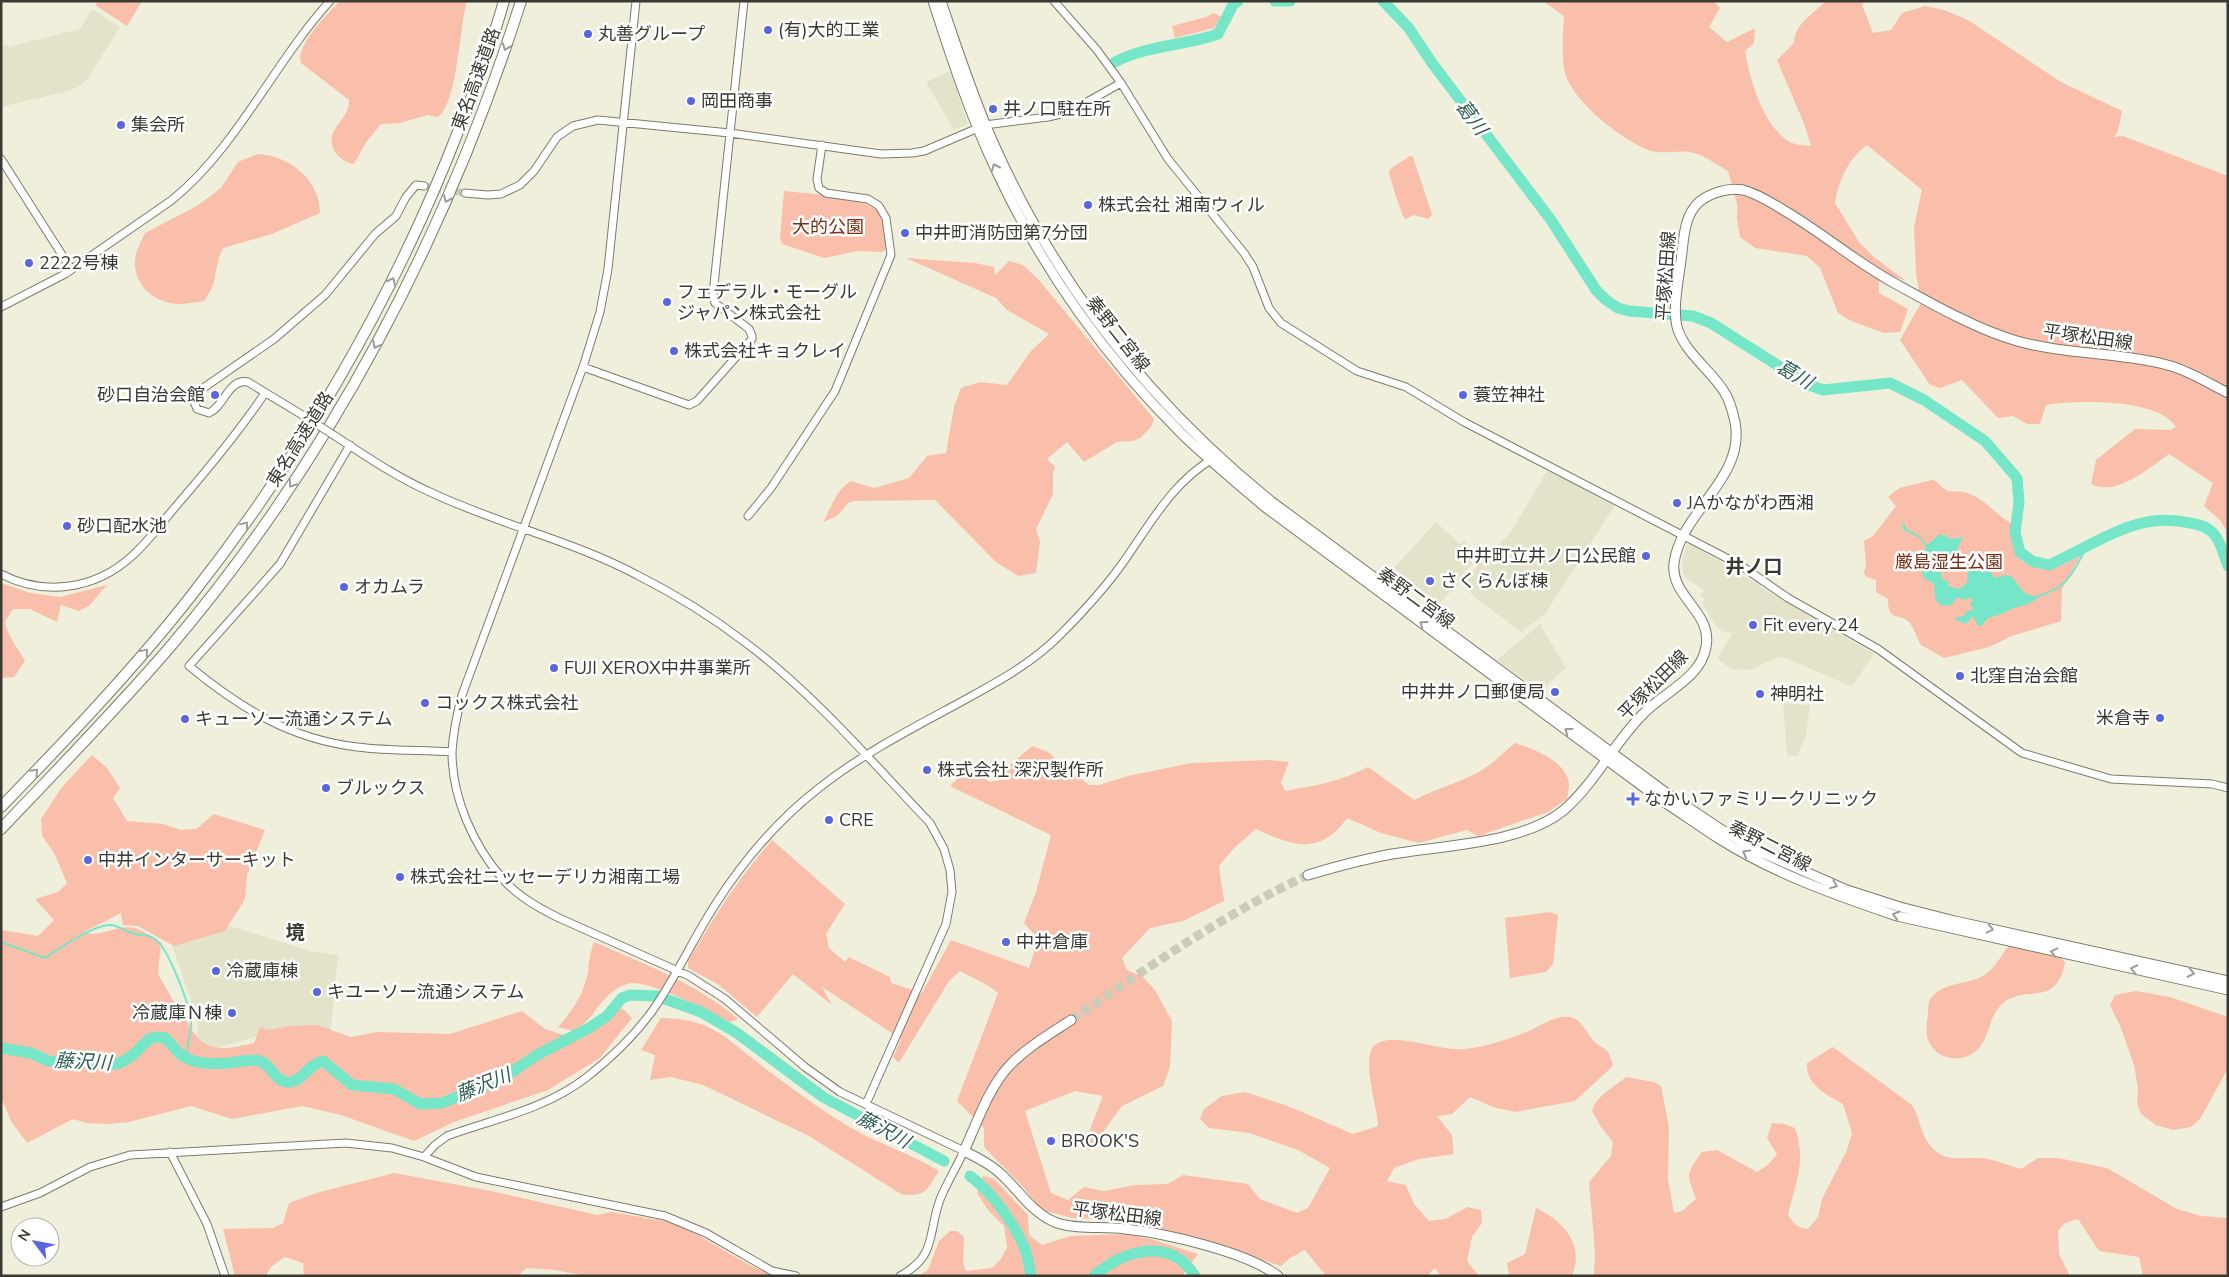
<svg xmlns="http://www.w3.org/2000/svg" width="2229" height="1277" viewBox="0 0 2229 1277" font-family="'Nunito Sans','Noto Sans JP',sans-serif">
<rect width="100%" height="100%" fill="#efefdc"/>
<path fill="#e3e3ca" d="M92 9 120 27 88 78 80 86 68 91 1 107V46L7 45 8 47 80 29Z
M950 71 968 124 954 130 926 82Z
M1552 471 1615 505 1545 614 1521 632 1471 594 1464 580 1510 533 1546 473Z
M1436 522 1460 544 1463 540 1468 545 1465 549 1476 560 1457 581 1458 584 1439 604 1393 569Z
M1690 544 1754 582 1755 580 1762 584 1760 587 1874 654 1853 685H1848L1783 657 1776 658 1750 670 1731 669 1717 658 1733 633 1723 632 1715 625 1702 603 1705 599 1700 595 1704 590 1684 577 1682 567 1683 557 1687 545Z
M1540 624 1566 668 1540 691 1497 660Z
M1783 703 1809 705 1810 707 1806 734 1798 756 1787 755Z
M230 926 311 951 338 955 330 1038 265 1034 208 1051 195 1040 198 1028 196 1015 172 945Z"/>
<path fill="#fabfaa" d="M98 1H142L127 26 95 5Z
M340 1H467C459 28 458 102 438 117L428 115 400 123 381 124 367 141 354 164C347 163 339 158 335 152 322 130 350 121 349 100L301 63C295 46 328 13 340 1Z
M1543 1H1714L1720 8 1709 27 1727 42 1755 28 1754 43 1745 51C1750 80 1762 123 1788 141 1793 145 1804 145 1811 146L1805 126 1777 60 1794 43C1795 23 1813 14 1826 1H1865L1862 5 1873 33 1891 30 1902 13 1925 6 1944 10 1968 20 2061 82 2122 111 2118 131 2114 137 2123 136 2228 176V533L2220 520 2204 506 2213 483 2169 454C2148 469 2116 497 2091 484L2096 460 2135 429 2170 430 2176 427C2158 398 2077 400 2046 405L2040 424H2027L2013 416 1998 418 1962 380 1940 388 1930 385 1900 340 1921 303 1916 273 1914 227 1922 190 1867 145C1848 159 1839 180 1835 203L1859 242 1875 258 1906 281 1892 276 1879 281V293L1908 309 1900 332 1884 333 1851 321 1838 313 1820 268 1807 256 1755 248 1740 237 1737 219V204L1728 171C1717 165 1703 154 1690 152 1677 150 1660 155 1648 150 1621 139 1573 102 1565 73 1561 55 1563 34 1564 16Z
M1214 13 1221 17 1214 28 1175 38 1172 26 1206 17Z
M258 154C290 156 320 180 320 213L272 234 223 248C213 267 219 282 204 301 196 302 186 304 177 304 151 302 130 281 136 254 138 247 142 239 145 233L197 206 221 188 238 162Z
M1410 156 1413 157 1432 214 1429 219 1413 215 1406 219 1404 218 1397 200 1389 173 1390 169Z
M784 191C806 194 872 195 883 217 887 225 886 238 888 248L882 252 858 251 824 258 782 244 780 239Z
M906 258 975 263 994 267 995 275 1009 261 1023 265 1038 279 1154 419 1151 427 1140 438 1133 441 1117 442 1084 462 1067 442 1047 459 1055 467 1053 473V494L1036 529 1040 542 1036 573 1018 576 996 562 935 500 854 501 848 503 837 516 823 522C832 507 835 491 851 481L874 488 909 478 927 456 946 453 954 407 961 388 980 382 1007 385 1031 351 1049 334 1007 310 996 298Z
M1932 480 1936 481C1952 499 1952 487 1970 494 1987 501 1996 515 2011 523 2012 548 2026 576 2056 567 2065 565 2073 559 2081 555L2062 589 2061 621 2012 636 1989 647 1944 658 1921 645C1917 639 1915 630 1910 623 1899 611 1888 624 1888 599L1876 592V580L1866 577 1864 573 1866 564 1864 541 1873 536 1896 506 1888 497 1899 488Z
M1 583 30 593 60 597 107 585 89 606 79 611 61 605 57 622 30 609H13L5 622C9 639 17 646 25 661L14 677 1 678Z
M1515 743C1533 749 1567 761 1569 784 1569 789 1568 794 1567 799L1548 812 1478 836 1467 830 1419 843 1381 833 1347 818C1320 856 1292 846 1256 829L1235 847 1219 866 1224 901 1183 921 1150 928 1122 958 1127 970 1143 977 1155 990 1172 1021 1170 1067 1163 1086 1122 1106 1089 1151 1084 1145 1103 1096 1075 1091 1025 1111 1051 1193 1068 1200 1084 1187 1104 1191 1135 1185 1168 1184 1183 1175 1248 1184 1260 1199 1297 1213 1308 1208 1330 1168 1298 1150 1249 1133 1209 1128 1200 1119 1204 1109 1222 1096 1245 1092 1288 1106 1353 1134 1378 1126C1378 1108 1360 1057 1375 1045 1393 1030 1439 1052 1464 1049 1485 1047 1507 1040 1526 1032 1539 1027 1555 1015 1569 1017 1582 1018 1587 1035 1596 1043 1599 1046 1605 1048 1608 1052 1610 1055 1612 1062 1613 1066L1575 1101 1515 1112 1493 1107 1470 1097 1452 1114 1437 1116 1452 1135 1454 1154 1419 1159 1394 1168 1387 1181 1406 1185 1414 1204 1429 1221 1445 1219 1468 1207 1481 1210 1482 1223 1472 1237 1467 1261 1479 1276H1441L1435 1268 1427 1276H1326L1305 1250 1290 1258 1281 1266 1198 1239 1104 1219 1073 1218 1041 1210 1024 1188 984 1147V1128L957 1101 998 993 989 986 960 971 949 981 899 1063 893 1057 901 1039 822 987 832 1005 793 974 757 1017 719 985 688 968V961C714 917 738 879 772 840L845 904 826 934 829 948 845 962 849 957 890 977 891 983 922 993 951 940 1029 968 1038 939 1024 923 1036 892 1051 835 950 786 959 777 974 771 990 782 1000 780 1010 765 1032 746 1048 752 1089 785H1099L1128 776 1191 763 1268 760 1289 762 1281 782 1285 791C1314 786 1342 781 1368 767L1414 800C1437 788 1464 782 1485 768 1496 761 1505 751 1515 743Z
M92 755 107 768 120 788 113 798 127 821 163 824 181 830 196 829 214 814 265 830 247 875 245 899 225 931 174 946 138 926 123 925 121 913 84 932C100 939 116 924 134 928 143 930 153 938 161 942L158 974 174 1002 176 1018 187 1021C203 1055 223 1050 254 1043L260 1027 269 1030 289 1026 317 1025 351 1037 377 1032 450 1034 522 1011 545 1029 579 1040 622 1008 632 1018 600 1058 548 1090 454 1122 414 1141 341 1115 302 1106 232 1119 191 1106 129 1122 108 1124 87 1123 73 1119 27 1143 11 1121 1 1097V930L38 936 54 920 35 899 58 892 67 883 54 853 42 836 41 819 62 787Z
M1550 912 1558 915 1553 964 1546 972 1510 978 1505 918Z
M594 942C644 964 696 983 738 1019L730 1022C710 1012 653 982 632 983 625 984 616 988 611 993 596 1005 591 1022 573 1031L558 1027C572 1011 584 994 588 972 589 961 590 953 594 942Z
M2009 945 2057 951 2065 963C2055 1010 2026 982 2001 1005 1989 1016 1990 1036 1979 1048 1964 1065 1934 1061 1927 1037 1926 1031 1927 1021 1928 1015 1928 1010 1928 1003 1930 1000 1940 982 1966 985 1981 977 1993 971 2001 956 2009 945Z
M2136 991 2170 997 2228 1017V1067L2226 1072 2200 1119 2191 1127 2173 1130 2156 1125 2141 1114 2137 1104 2138 1089 2134 1065 2121 1028 2110 1005 2115 995Z
M661 1018C710 1018 726 1038 762 1066 791 1088 822 1111 853 1129 881 1145 912 1154 939 1171 927 1189 926 1198 901 1194L809 1136 703 1085 671 1077 650 1080 655 1055 641 1050Z
M1833 1047 1912 1105C1919 1116 1920 1130 1927 1141 1942 1164 1957 1157 1979 1158 1993 1159 2008 1165 2021 1169L2038 1158H2058L2107 1168 2177 1209 2201 1216 2228 1218V1276H2143L2139 1257 2099 1251 2078 1219 2065 1223 2058 1231 2059 1254 2070 1276H1594L1595 1251 1589 1182 1611 1156 1613 1142 1601 1127 1592 1111C1595 1097 1615 1086 1626 1077L1654 1082 1661 1086 1669 1127 1668 1179 1674 1213 1682 1211 1696 1199C1686 1173 1686 1174 1702 1152L1717 1150 1757 1172 1768 1165 1777 1154 1767 1138 1772 1123 1784 1124 1795 1128C1807 1162 1795 1183 1788 1215 1794 1223 1797 1228 1808 1229L1818 1217 1822 1199 1847 1150 1852 1133 1843 1104C1827 1095 1805 1084 1807 1063Z
M394 1173 491 1191 597 1215 611 1212 677 1223 746 1263 773 1276H587L555 1270 527 1268 517 1276H304L303 1263 285 1257 272 1266 265 1276H235L223 1229 273 1228 283 1223 289 1203 320 1192Z
M983 1176 994 1179 1028 1215 1029 1235 1042 1245 1070 1236 1127 1234 1154 1240 1198 1254 1184 1272V1276H918L928 1270 939 1241 950 1231H957L964 1237 963 1262 966 1271 992 1268 1001 1259 1007 1247 1004 1226 988 1210 977 1193Z
M1536 1208C1563 1221 1585 1244 1572 1276H1509L1507 1263 1525 1254Z"/>
<path fill="#76e6c9" fill-rule="evenodd" d="M1902 521 1907 529 1921 537 1927 545 1940 534 1952 539 1963 537 1957 549 1969 565H1982L1996 578 2005 575 2011 576C2021 586 2021 597 2039 596 2033 604 2023 605 2014 608 2004 612 2002 615 1988 618L1981 626H1978L1973 616 1966 624 1956 620V617L1964 616 1966 612 1973 609 1970 604 1973 601 1972 598 1964 600 1958 597 1950 606C1948 605 1945 606 1942 605 1933 603 1935 589 1934 584L1924 578 1922 573C1926 566 1924 556 1926 547L1920 538 1903 530ZM1950 563H1960L1968 571 1967 583 1959 589 1948 586 1949 582 1941 578V572Z"/>
<g fill="none" stroke-linecap="round" stroke-linejoin="round">
<path stroke="#76e6c9" stroke-width="2" d="M2039 596C2070 586 2072 573 2087 547
M1 942 45 958C58 949 94 925 110 925 119 925 126 932 135 934 142 936 150 934 156 940 169 950 191 1007 191 1024 191 1036 186 1046 187 1058"/>
<path stroke="#76e6c9" stroke-width="11" d="M1275 1H1290
M1383 1 1408 27 1432 63 1551 220 1596 290 1606 300 1618 308 1629 311 1693 316 1711 323 1807 384 1823 390 1890 383 1924 400 1985 441 2017 478 2019 502 2015 533 2020 552 2032 561 2049 565C2095 545 2136 510 2190 523 2198 524 2208 527 2214 534 2221 542 2224 556 2228 566
M1115 62C1147 45 1184 46 1218 34L1233 5 1238 1
M1 1048 31 1053 48 1061 91 1062 108 1065 120 1063 133 1055 149 1039 156 1037 165 1038C171 1043 175 1050 181 1055 196 1066 220 1064 237 1062 244 1061 254 1059 260 1061 273 1066 275 1084 291 1082 303 1080 309 1064 323 1061L352 1085 394 1089 420 1104 442 1103 503 1078 537 1055 589 1028 607 1016 622 998 630 995 657 996 701 1012 737 1033 823 1097 944 1161
M970 1176C992 1192 1014 1223 1025 1249 1028 1257 1029 1267 1031 1276
M1094 1276C1124 1250 1170 1236 1195 1276"/>
<path stroke="#cbcbba" stroke-width="7" stroke-dasharray="7 3.5" stroke-linecap="butt" d="M424 186 465 193"/>
<path stroke="#cbcbba" stroke-width="9" stroke-dasharray="9 4.5" stroke-linecap="butt" d="M1071 1020C1147 968 1224 914 1308 875"/>
<g stroke="#7c7c6c" stroke-width="9">
<path id="tertiary" d="M636 1 608 269 600 312 583 367 462 695C457 714 453 733 452 752 452 797 473 845 502 878 517 896 539 908 559 918L689 976 725 999 805 1067 840 1092 964 1151C957 1166 948 1181 941 1197 927 1231 939 1255 900 1276
M1054 1 1097 50 1121 83 1168 159 1244 253 1253 267 1269 308 1281 323 1357 371 1406 387 1464 422 1740 565 1788 598 1878 649 2022 753 2111 779 2212 784 2228 788
M1 159 71 269
M465 193 488 195 501 194 520 185 534 171 557 137 573 126 598 120 730 133 881 154 912 153 924 151 985 125 1048 117 1069 112 1121 83
M1 307 65 274 172 200C238 146 273 64 330 1
M583 367 689 405 697 401 752 339V336L749 329 715 303 713 294 744 1
M304 416 248 382C228 378 225 406 209 413L197 409 193 399 199 391 274 339 325 295 375 234 396 216 406 197 416 185 424 186
M335 436C366 456 396 477 430 492 497 524 571 540 637 575 675 594 712 617 746 643 814 694 871 761 930 823L944 849 950 870 952 892 946 924 866 1104
M350 445 280 564 189 666C240 708 290 739 357 747 389 751 421 750 452 752
M748 516 771 488 835 391 891 255 886 218 879 206 868 199 826 193 819 188 817 179 822 145
M1 574C45 597 96 589 132 556 151 539 166 517 183 498 212 464 240 430 265 393
M170 1152 207 1224 225 1276
M424 1157 435 1145 447 1136C494 1119 546 1109 587 1077 611 1058 635 1035 653 1010 676 977 693 939 715 905 743 861 778 820 819 788 862 754 911 729 959 703 995 683 1030 665 1059 636 1081 614 1104 589 1122 564 1149 526 1172 482 1214 458
M1 1207 40 1193 90 1167 130 1155 346 1143 392 1148 424 1157 476 1177 665 1216 706 1233 772 1271 796 1276"/>
</g>
<g stroke="#7c7c6c" stroke-width="11">
<path id="primary" d="M933 1C952 60 971 118 998 174 1043 270 1107 360 1183 435 1209 460 1237 483 1265 507L1661 800C1680 812 1699 826 1718 838 1773 873 1835 895 1897 916L2228 990
M941 1C957 48 972 95 992 140 1056 285 1149 403 1272 502L1665 792 1722 830 1758 851 1847 890 1900 907 1955 921 2228 981
M1308 875C1338 866 1367 858 1399 853 1448 845 1524 843 1564 810 1595 783 1614 743 1643 714 1664 692 1701 678 1706 647 1713 612 1670 597 1674 563 1681 511 1746 478 1735 422 1733 413 1730 401 1725 393 1712 371 1687 355 1678 330 1671 310 1680 274 1682 252 1684 235 1685 215 1699 202 1710 193 1729 187 1743 190 1758 194 1772 203 1785 211 1824 234 1857 263 1896 284 1932 304 1978 330 2017 341 2067 355 2121 352 2171 366 2191 372 2210 384 2228 393
M1071 1020C1050 1034 1027 1047 1009 1066 988 1089 977 1123 964 1151 978 1158 992 1165 1003 1176 1020 1192 1033 1214 1057 1223 1079 1230 1103 1226 1125 1229 1165 1233 1247 1252 1278 1276"/>
</g>
<g stroke="#7c7c6c" stroke-width="12">
<path id="motorway" d="M1 807C67 739 133 670 191 596 305 451 395 296 461 124 477 84 492 43 504 1
M1 829C58 769 116 710 170 647 330 459 447 235 521 1"/>
</g>
<use href="#tertiary" stroke="#fff" stroke-width="7"/>
<use href="#primary" stroke="#fff" stroke-width="9"/>
<use href="#motorway" stroke="#fff" stroke-width="10"/>
<g stroke="#7c7c6c" stroke-width="9" stroke-linecap="butt">
<path id="tertiary-bridge" d="M304 416 335 436"/>
</g>
<use href="#tertiary-bridge" stroke="#fff" stroke-width="7"/>
</g>
<defs><path id="oneway-chevron" d="M-2-3.5L2.5 0L-2 3.5" fill="none" stroke-width="1.6" stroke-linecap="round" stroke-linejoin="round" transform="scale(1.25)"/></defs>
<g stroke="#9c9c99">
<use href="#oneway-chevron" transform="translate(506 47) rotate(110)"/>
<use href="#oneway-chevron" transform="translate(995 167) rotate(-114)"/>
<use href="#oneway-chevron" transform="translate(447 199) rotate(113)"/>
<use href="#oneway-chevron" transform="translate(392 281) rotate(-63)"/>
<use href="#oneway-chevron" transform="translate(376 345) rotate(118)"/>
<use href="#oneway-chevron" transform="translate(292 484) rotate(123)"/>
<use href="#oneway-chevron" transform="translate(245 525) rotate(-53)"/>
<use href="#oneway-chevron" transform="translate(1423 624) rotate(-144)"/>
<use href="#oneway-chevron" transform="translate(145 652) rotate(-50)"/>
<use href="#oneway-chevron" transform="translate(1568 731) rotate(-143)"/>
<use href="#oneway-chevron" transform="translate(35 772) rotate(-46)"/>
<use href="#oneway-chevron" transform="translate(1746 853) rotate(-151)"/>
<use href="#oneway-chevron" transform="translate(1834 885) rotate(22)"/>
<use href="#oneway-chevron" transform="translate(1896 915) rotate(-164)"/>
<use href="#oneway-chevron" transform="translate(1990 929) rotate(13)"/>
<use href="#oneway-chevron" transform="translate(2054 952) rotate(-167)"/>
<use href="#oneway-chevron" transform="translate(2134 969) rotate(-168)"/>
<use href="#oneway-chevron" transform="translate(2191 973) rotate(12)"/>
</g>
<g fill="#5a66dd" stroke="#fff" stroke-width="2">
<circle cx="768" cy="30" r="5"/>
<circle cx="588" cy="34" r="5"/>
<circle cx="691" cy="101" r="5"/>
<circle cx="993" cy="109" r="5"/>
<circle cx="121" cy="125" r="5"/>
<circle cx="1088" cy="205" r="5"/>
<circle cx="905" cy="233" r="5"/>
<circle cx="29" cy="263" r="5"/>
<circle cx="667" cy="302" r="5"/>
<circle cx="674" cy="351" r="5"/>
<circle cx="215" cy="395" r="5"/>
<circle cx="1463" cy="395" r="5"/>
<circle cx="1677" cy="503" r="5"/>
<circle cx="67" cy="526" r="5"/>
<circle cx="1646" cy="556" r="5"/>
<circle cx="1430" cy="581" r="5"/>
<circle cx="344" cy="587" r="5"/>
<circle cx="1753" cy="625" r="5"/>
<circle cx="554" cy="668" r="5"/>
<circle cx="1960" cy="676" r="5"/>
<circle cx="1555" cy="692" r="5"/>
<circle cx="1760" cy="694" r="5"/>
<circle cx="425" cy="703" r="5"/>
<circle cx="2160" cy="718" r="5"/>
<circle cx="185" cy="719" r="5"/>
<circle cx="927" cy="770" r="5"/>
<circle cx="326" cy="788" r="5"/>
<path d="M1630.5 791.5h5v5h5v5h-5v5h-5v-5h-5v-5h5z"/>
<circle cx="829" cy="820" r="5"/>
<circle cx="88" cy="860" r="5"/>
<circle cx="400" cy="877" r="5"/>
<circle cx="1006" cy="942" r="5"/>
<circle cx="216" cy="971" r="5"/>
<circle cx="317" cy="992" r="5"/>
<circle cx="232" cy="1013" r="5"/>
<circle cx="1051" cy="1141" r="5"/>
</g>
<g text-anchor="middle" stroke-width="5" stroke-linejoin="round" paint-order="stroke">
<g font-size="18" fill="#3a3a33" stroke="#fff" text-anchor="start">
<text x="778" y="36">(有)大的工業</text>
<text x="598" y="40">丸善グループ</text>
<text x="701" y="107">岡田商事</text>
<text x="1003" y="115">井ノ口駐在所</text>
<text x="131" y="131">集会所</text>
<text x="1098" y="211">株式会社 湘南ウィル</text>
<text x="915" y="239">中井町消防団第7分団</text>
<text x="39" y="269">2222号棟</text>
<text x="677" y="298">フェデラル・モーグル<tspan x="677" dy="21">ジャパン株式会社</tspan></text>
<text x="684" y="357">株式会社キョクレイ</text>
<text x="205" y="401" text-anchor="end">砂口自治会館</text>
<text x="1473" y="401">蓑笠神社</text>
<text x="1687" y="509">JAかながわ西湘</text>
<text x="77" y="532">砂口配水池</text>
<text x="1636" y="562" text-anchor="end">中井町立井ノ口公民館</text>
<text x="1440" y="587">さくらんぼ棟</text>
<text x="354" y="593">オカムラ</text>
<text x="1763" y="631">Fit every 24</text>
<text x="564" y="674">FUJI XEROX中井事業所</text>
<text x="1970" y="682">北窪自治会館</text>
<text x="1545" y="698" text-anchor="end">中井井ノ口郵便局</text>
<text x="1770" y="700">神明社</text>
<text x="435" y="709">コックス株式会社</text>
<text x="2150" y="724" text-anchor="end">米倉寺</text>
<text x="195" y="725">キューソー流通システム</text>
<text x="937" y="776">株式会社 深沢製作所</text>
<text x="336" y="794">ブルックス</text>
<text x="1644" y="805">なかいファミリークリニック</text>
<text x="839" y="826">CRE</text>
<text x="98" y="866">中井インターサーキット</text>
<text x="410" y="883">株式会社ニッセーデリカ湘南工場</text>
<text x="1016" y="948">中井倉庫</text>
<text x="226" y="977">冷蔵庫棟</text>
<text x="327" y="998">キユーソー流通システム</text>
<text x="222" y="1019" text-anchor="end">冷蔵庫Ｎ棟</text>
<text x="1061" y="1147">BROOK'S</text>
</g>
<g font-size="18" fill="#3a3a33" stroke="#fff">
<text transform="translate(476 79) rotate(-70)" y="6">東名高速道路</text>
<text transform="translate(1666 276) rotate(-86)" y="6">平塚松田線</text>
<text transform="translate(1118 334) rotate(52)" y="6">秦野二宮線</text>
<text transform="translate(2088 337) rotate(8)" y="6">平塚松田線</text>
<text transform="translate(300 439) rotate(-58)" y="6">東名高速道路</text>
<text transform="translate(1416 598) rotate(36)" y="6">秦野二宮線</text>
<text transform="translate(1653 685) rotate(-45)" y="6">平塚松田線</text>
<text transform="translate(1770 846) rotate(27)" y="6">秦野二宮線</text>
<text transform="translate(1117 1214) rotate(7)" y="6">平塚松田線</text>
</g>
<g font-size="18" fill="#7b2e11" stroke="#fff">
<text x="828" y="233">大的公園</text>
<text x="1949" y="568">厳島湿生公園</text>
</g>
<g font-size="19" font-style="italic" fill="#2e5e51" stroke="#fff">
<text transform="translate(1472 117) rotate(53)" y="7">葛川</text>
<text transform="translate(1795 374) rotate(30)" y="7">葛川</text>
<text transform="translate(83 1061) rotate(3)" y="7">藤沢川</text>
<text transform="translate(483 1084) rotate(-22)" y="7">藤沢川</text>
<text transform="translate(884 1129) rotate(28)" y="7">藤沢川</text>
</g>
<g font-size="19" font-weight="bold" fill="#3a3a33" stroke="#fff">
<text x="1754" y="573">井ノ口</text>
<text x="295" y="939">境</text>
</g>
</g>
<rect width="2229" height="1277" fill="none" stroke="#3a3a33" stroke-width="5"/>
<g transform="translate(35 1242) rotate(302)"><circle r="24" fill="#ffffff" stroke="#b0b0ad"/>
<path d="M0-4L9 19L0 12L-9 19Z" fill="#5a66dd"/>
<text y="-8" font-size="14" font-weight="bold" text-anchor="middle" fill="#3a3a33">N</text>
</g>
</svg>
